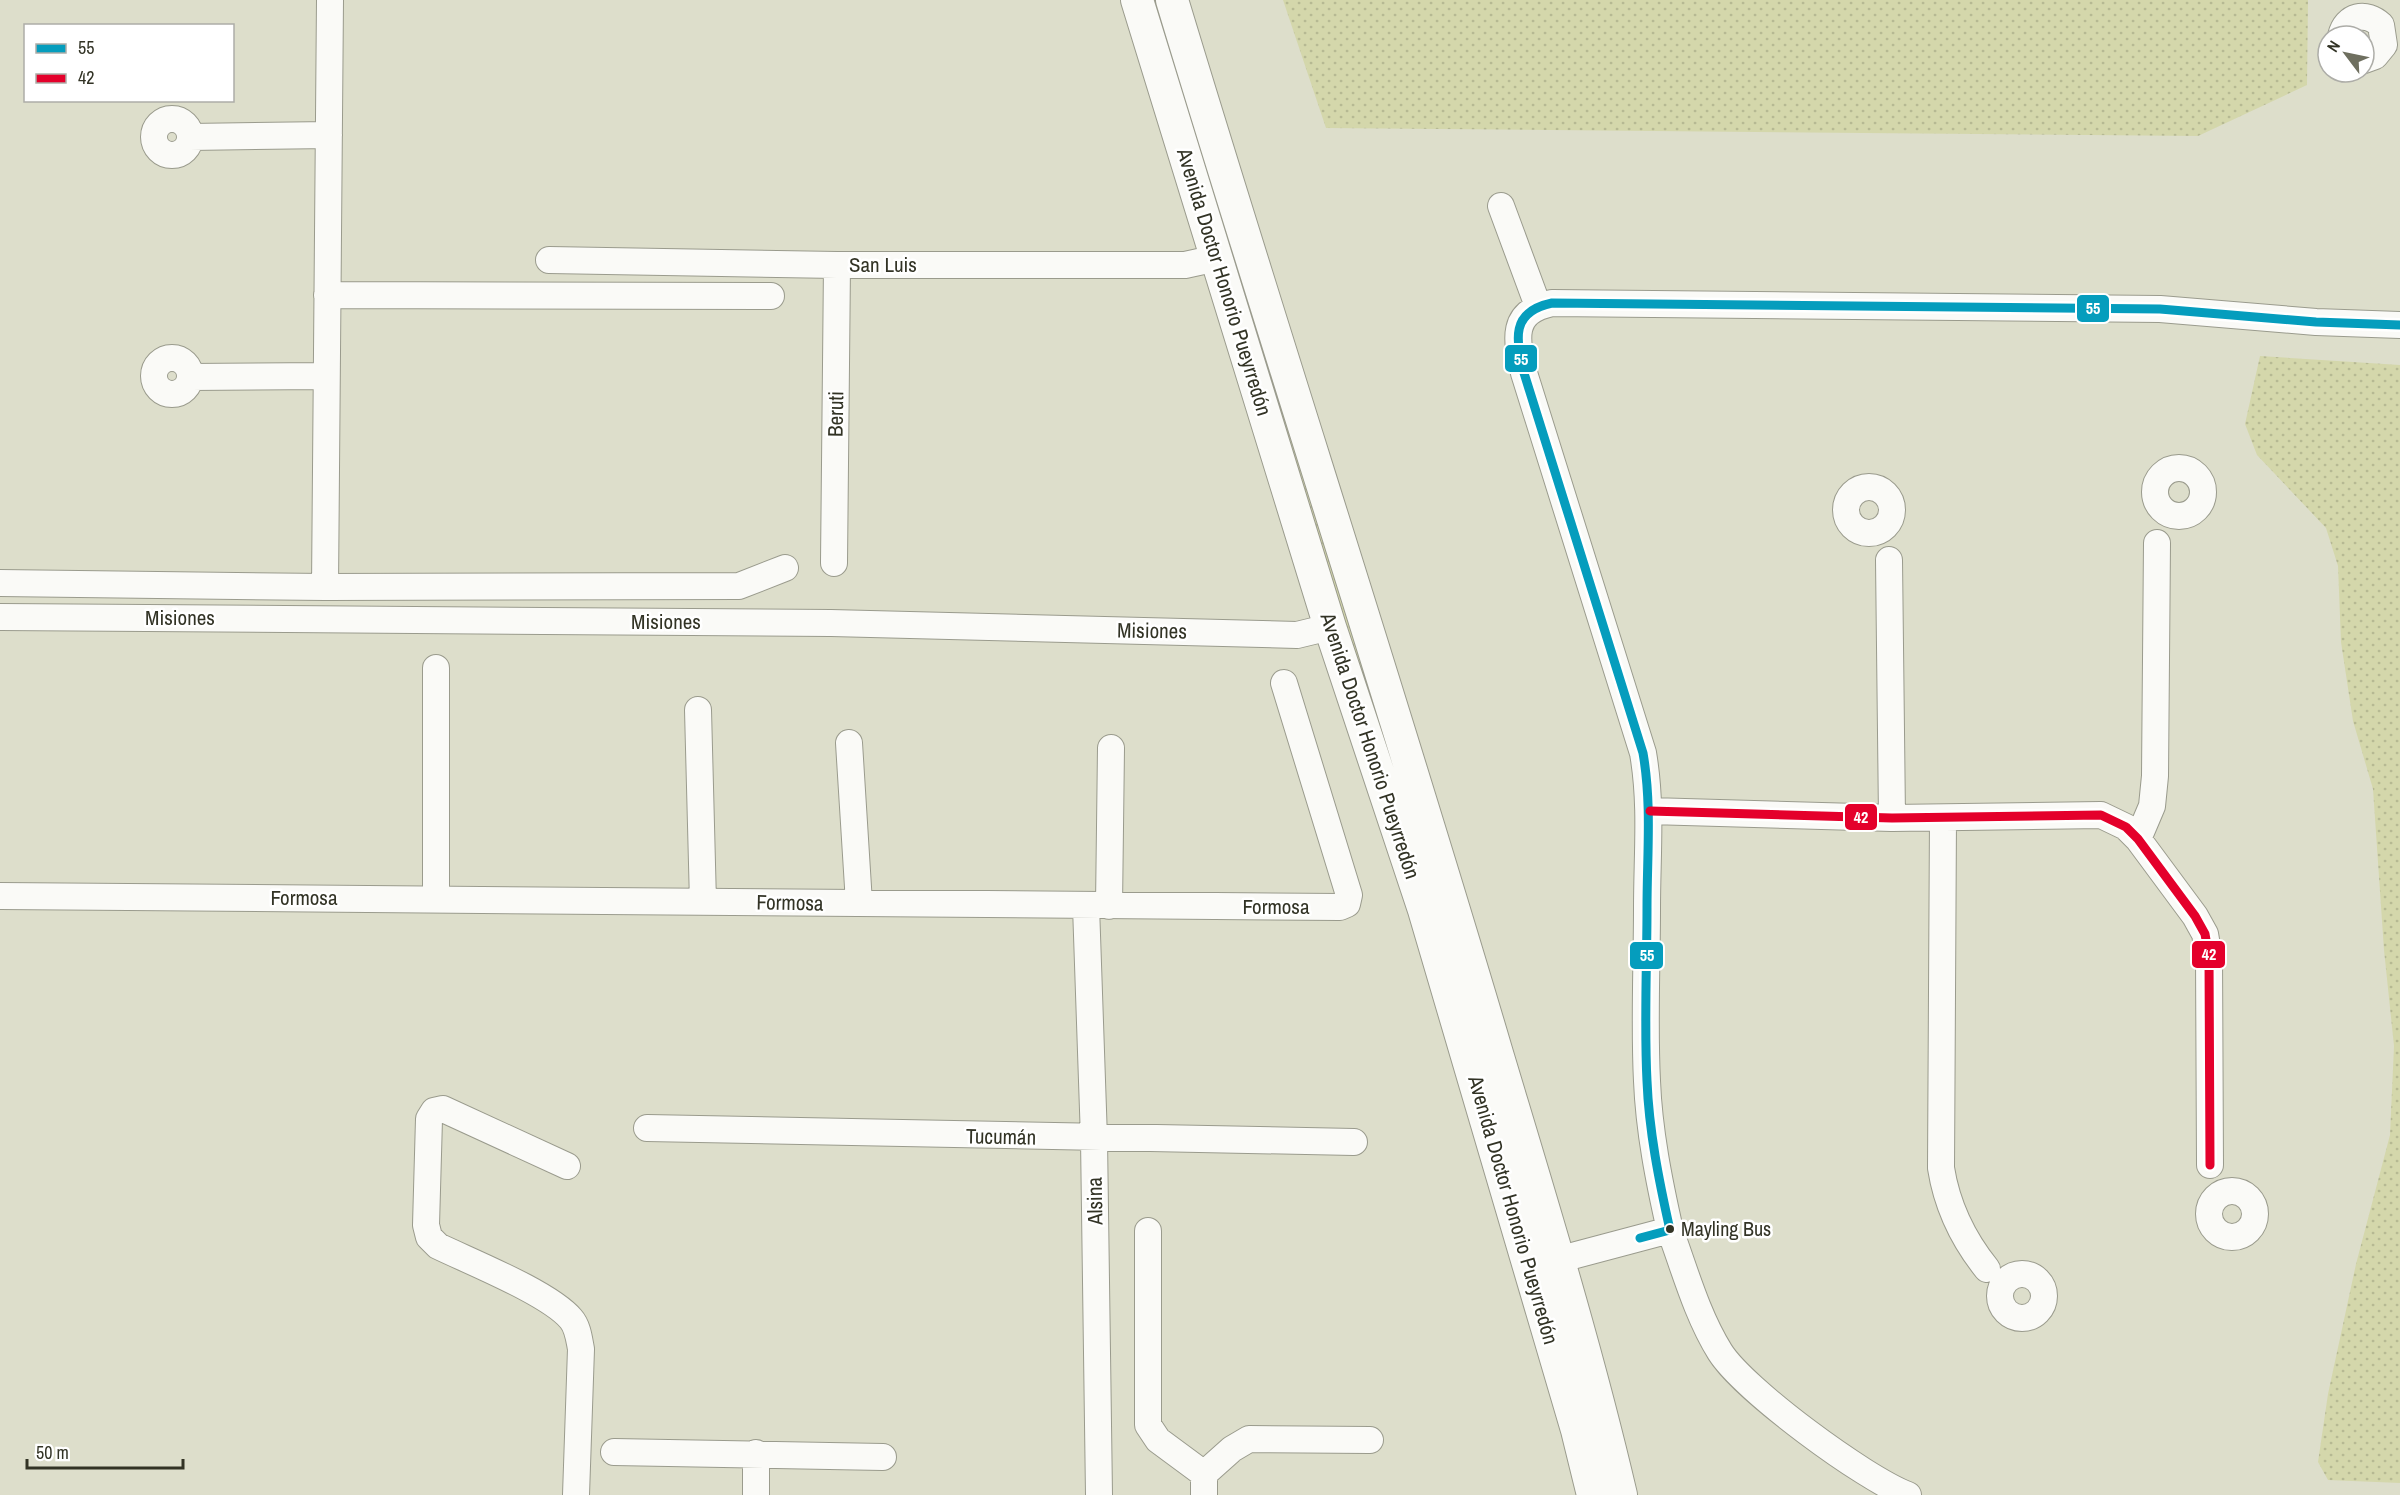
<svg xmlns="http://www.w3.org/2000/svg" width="2400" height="1495" viewBox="0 0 2400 1495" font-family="'Archivo Narrow',sans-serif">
<defs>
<pattern id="grass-dots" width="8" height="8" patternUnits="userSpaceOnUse" patternTransform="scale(1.5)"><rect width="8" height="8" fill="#d4d7ab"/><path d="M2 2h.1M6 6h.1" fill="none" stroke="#b6b993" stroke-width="1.8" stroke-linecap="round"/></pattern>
</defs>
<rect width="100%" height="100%" fill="#dddecb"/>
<path fill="url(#grass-dots)" d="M1151 0H1157L1440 903 1373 710Z
M1283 0H2308L2307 85 2198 136 1326 128Z
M2260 356 2400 365V1483L2328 1480 2318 1462 2328 1394 2356 1264 2390 1135 2394 1046 2384 950 2373 789 2353 721 2341 642 2338 566 2326 528 2257 455 2245 424Z"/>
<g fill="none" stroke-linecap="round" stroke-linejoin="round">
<g stroke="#9a9b8d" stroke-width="28">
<path id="minor" d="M2341 36C2346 15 2366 11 2381 25L2384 45 2375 56 2364 60
M154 137a18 18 0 1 1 36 0a18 18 0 1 1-36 0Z
M190 137 329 135
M1501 206 1538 306
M549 260 837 265H1185L1217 258
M327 295 771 296
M154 376a18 18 0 1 1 36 0a18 18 0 1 1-36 0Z
M190 377 326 376
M2155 492a24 24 0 1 1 48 0a24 24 0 1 1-48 0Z
M1846 510a23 23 0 1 1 46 0a23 23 0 1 1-46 0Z
M1889 560 1892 818
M834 563 837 265
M0 583 325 587 739 586 785 568
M325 587 330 0
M0 617 831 623 1297 635 1330 627
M698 710 703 902
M849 743 859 903
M1650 811 1892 818 2101 815 2126 827 2138 839 2195 916 2205 934 2209 957 2210 1165
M1943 818 1941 1168C1947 1206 1962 1238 1987 1269
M2138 839 2152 806 2155 776 2157 543
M0 896 1340 907 1347 904 1349 895 1284 683
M436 899V668
M1086 906 1094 1139 1099 1495
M1109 906 1111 748
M647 1128 1354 1142
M567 1166 443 1109 434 1111 429 1119 426 1225 429 1237 438 1246C471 1262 549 1293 571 1319 578 1327 579 1339 581 1349L576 1495
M2209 1214a23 23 0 1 1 46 0a23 23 0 1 1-46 0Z
M1670 1230C1685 1271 1697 1315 1720 1352 1744 1390 1865 1479 1908 1495
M1148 1231V1425L1158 1440 1204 1474V1495
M1542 1264 1670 1230C1659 1181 1649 1131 1647 1081 1644 1024 1647 965 1647 908 1647 855 1652 805 1643 753L1524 373C1516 339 1510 312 1552 303L2160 309 2316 322 2400 325
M2000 1296a22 22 0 1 1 44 0a22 22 0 1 1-44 0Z
M614 1452 883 1457
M1204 1474 1232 1449 1249 1439 1370 1440
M756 1495V1453"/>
</g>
<g stroke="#9a9b8d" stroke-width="34">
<path id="major" d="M1137 0 1330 627 1424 910 1577 1430 1593 1495
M1172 0C1278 351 1392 698 1496 1050 1540 1197 1586 1345 1621 1495"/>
</g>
<use href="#minor" stroke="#fafaf7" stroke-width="26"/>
<use href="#major" stroke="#fafaf7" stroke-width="32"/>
<g stroke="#fff" stroke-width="14">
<path id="bus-1" d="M1640 1238 1670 1230C1659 1181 1649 1131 1647 1081 1644 1024 1647 965 1647 908 1647 855 1652 805 1643 753L1524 373C1516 339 1510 312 1552 303L2160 309 2316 322 2400 325"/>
</g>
<g stroke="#fff" stroke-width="14">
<path id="bus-2" d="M1650 811 1892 818 2101 815 2126 827 2138 839 2195 916 2205 934 2209 957 2210 1165"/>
</g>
<use href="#bus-1" stroke="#059dbd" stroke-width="9"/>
<use href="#bus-2" stroke="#e4002b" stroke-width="9"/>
</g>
<circle fill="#323325" stroke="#fff" stroke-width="2" cx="1670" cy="1229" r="5"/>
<g text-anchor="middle" stroke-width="5" stroke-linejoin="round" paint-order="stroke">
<g font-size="20" fill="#323325" stroke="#fff" text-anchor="start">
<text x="1681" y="1236">Mayling Bus</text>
</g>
<g font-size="21" fill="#323325" stroke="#fff">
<text x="883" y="272">San Luis</text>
<text transform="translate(1224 282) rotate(73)" y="7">Avenida Doctor Honorio Pueyrredón</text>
<text transform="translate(836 414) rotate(-89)" y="7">Beruti</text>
<text x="180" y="625">Misiones</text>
<text x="666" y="629">Misiones</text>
<text transform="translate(1152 631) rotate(1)" y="7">Misiones</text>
<text transform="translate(1370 746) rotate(72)" y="7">Avenida Doctor Honorio Pueyrredón</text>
<text x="304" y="905">Formosa</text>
<text transform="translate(790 903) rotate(1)" y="7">Formosa</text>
<text x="1276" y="914">Formosa</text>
<text transform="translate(1001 1137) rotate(1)" y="7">Tucumán</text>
<text transform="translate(1095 1201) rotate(-91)" y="7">Alsina</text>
<text transform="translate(1513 1210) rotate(74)" y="7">Avenida Doctor Honorio Pueyrredón</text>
</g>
</g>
<g stroke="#fff" stroke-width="2">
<rect x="2076" y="294" width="34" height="29" rx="6" fill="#059dbd"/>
<rect x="1504" y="344" width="34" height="29" rx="6" fill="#059dbd"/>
<rect x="1844" y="803" width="34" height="28" rx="6" fill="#e4002b"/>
<rect x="2191" y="940" width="35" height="29" rx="6" fill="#e4002b"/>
<rect x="1629" y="941" width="35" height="29" rx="6" fill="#059dbd"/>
</g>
<g font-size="16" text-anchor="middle" font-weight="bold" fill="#fff">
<text x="2093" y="314">55</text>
<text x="1521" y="365">55</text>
<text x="1861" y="823">42</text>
<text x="2209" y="960">42</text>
<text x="1647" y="961">55</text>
</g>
<rect x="24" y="24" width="210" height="78" fill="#ffffff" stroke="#adada8" stroke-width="1.5"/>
<rect x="36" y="44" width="30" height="9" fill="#059dbd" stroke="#adada8" stroke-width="1.5"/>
<text x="78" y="54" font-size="18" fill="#323325">55</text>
<rect x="36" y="74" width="30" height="9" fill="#e4002b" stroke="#adada8" stroke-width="1.5"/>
<text x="78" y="84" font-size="18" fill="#323325">42</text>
<g transform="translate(2346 54) rotate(302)"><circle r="28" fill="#ffffff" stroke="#adada8" stroke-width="1.5"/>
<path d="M0-4.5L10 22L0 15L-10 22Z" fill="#6e6f5f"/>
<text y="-9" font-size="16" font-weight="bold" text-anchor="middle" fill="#323325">N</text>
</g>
<path d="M27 1459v9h156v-9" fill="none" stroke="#323325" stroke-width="3"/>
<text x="36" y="1459" font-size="18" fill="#323325" stroke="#ffffff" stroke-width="4.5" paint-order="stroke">50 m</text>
</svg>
